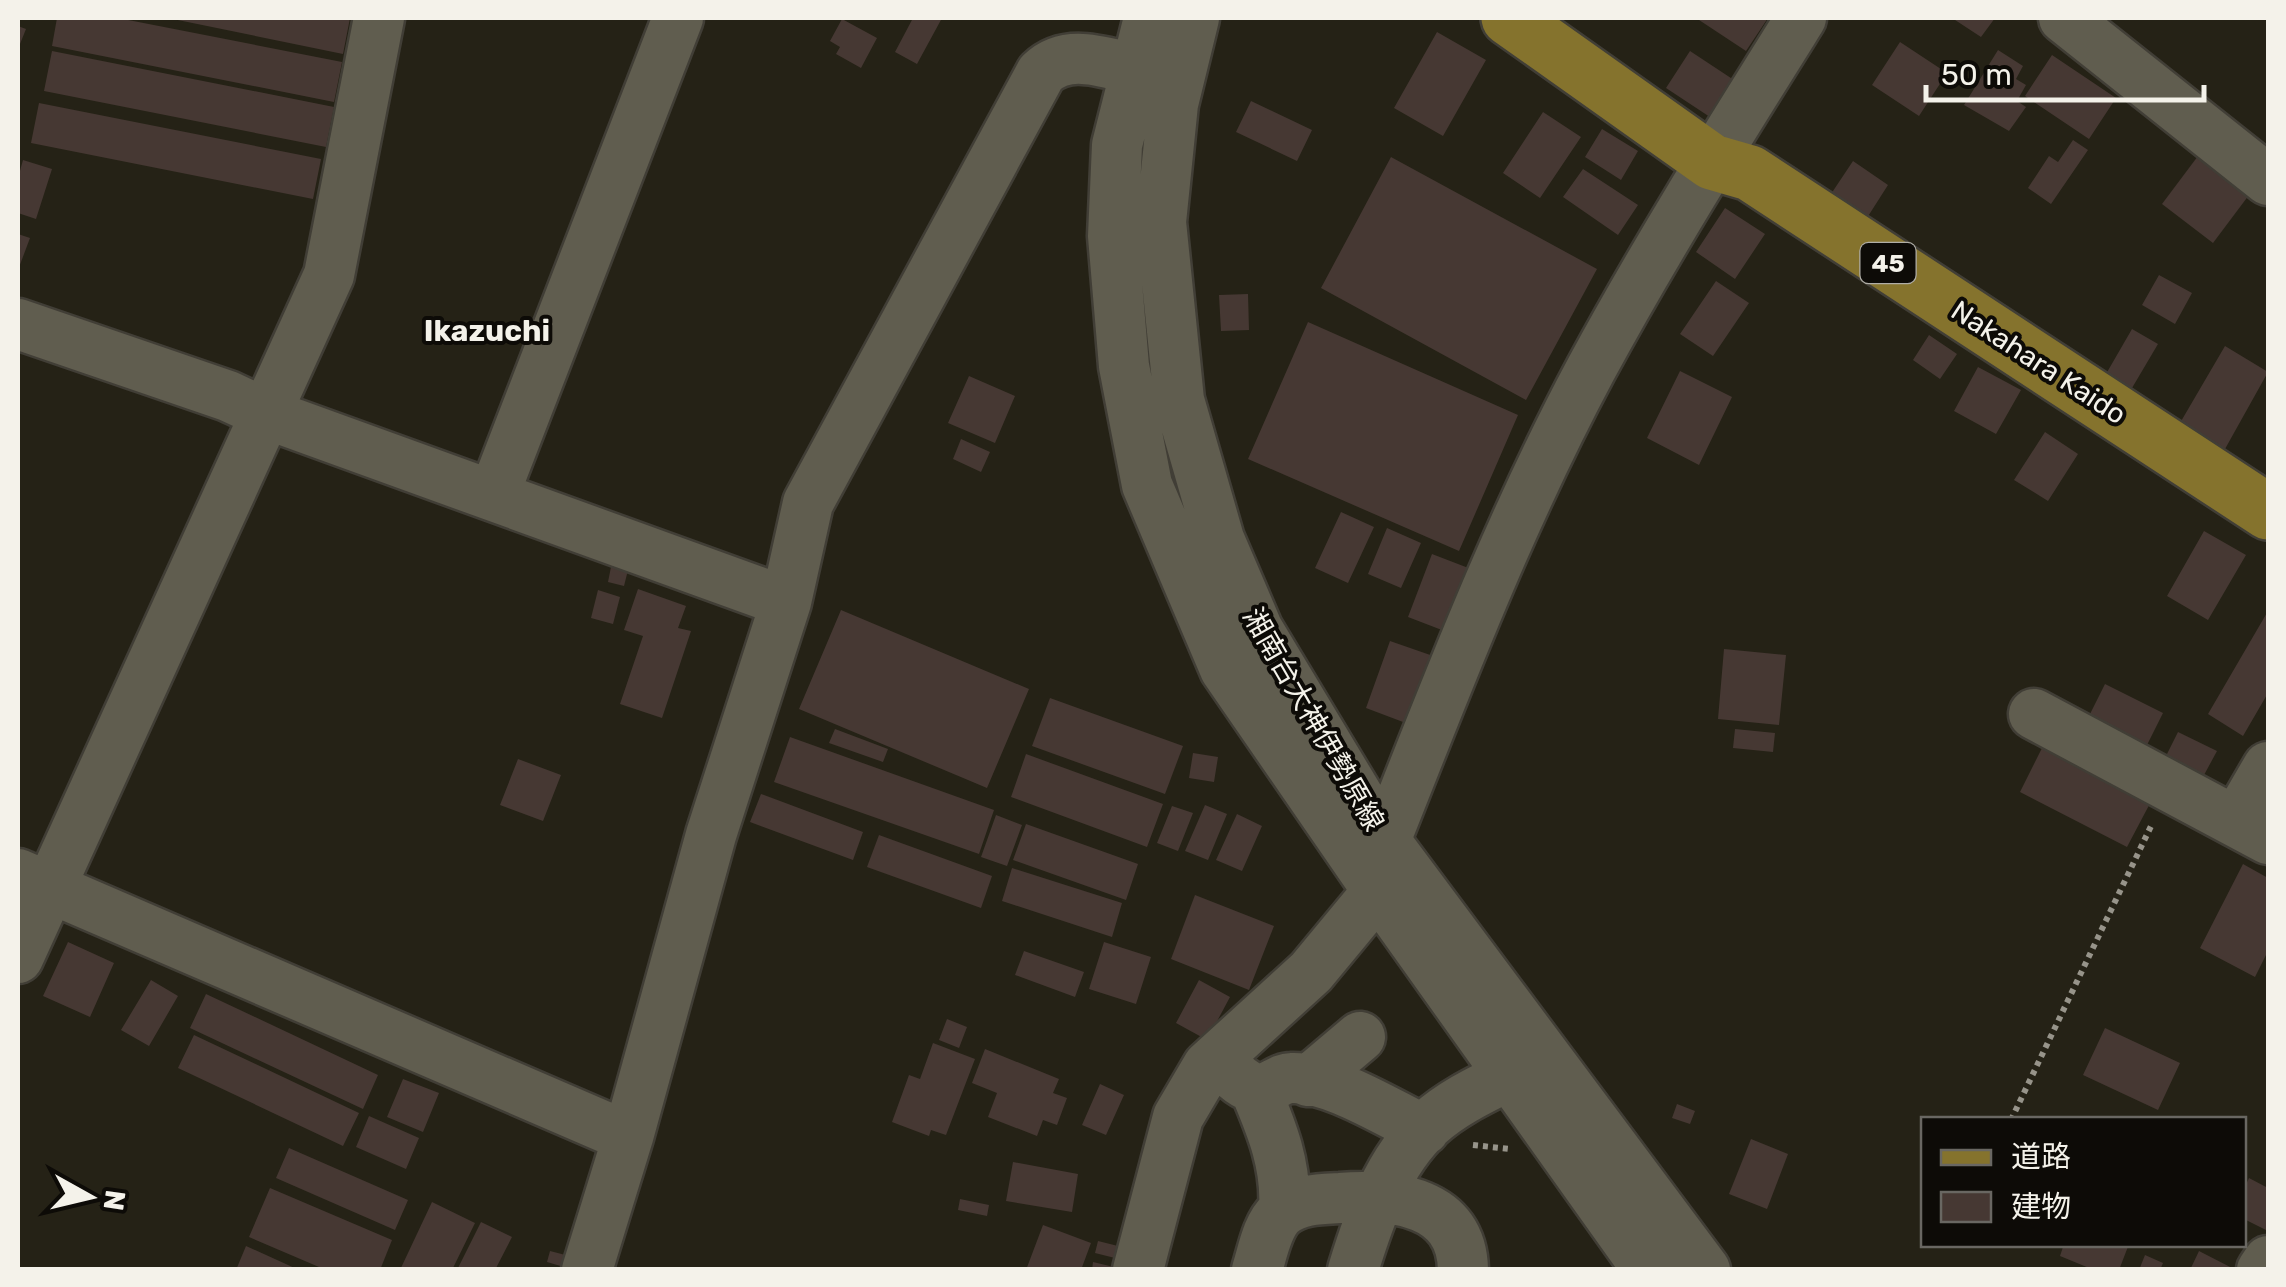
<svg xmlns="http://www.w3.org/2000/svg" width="2286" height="1287" viewBox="0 0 2286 1287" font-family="Rubik,'Noto Sans JP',sans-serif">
<rect width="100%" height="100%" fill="#252216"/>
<path fill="#463833" d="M57 18H118L342 62 334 102 52 46Z
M168 18H350L343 54Z
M913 18H942L917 64 895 52Z
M1696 18H1768L1746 51Z
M1952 18H1995L1981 37Z
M842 19 877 38 861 68 836 54 840 47 830 41Z
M18 26 26 29 18 49Z
M1437 32 1486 60 1443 136 1394 108Z
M1900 42 1947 73 1919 116 1872 85Z
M1998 50 2023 66 2016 79 2026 85 2017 101 2026 107 2009 131 1964 105Z
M52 51 334 107 326 147 44 91Z
M1690 51 1743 86 1719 123 1666 88Z
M2052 55 2116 98 2089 139 2025 96Z
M1251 101 1312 130 1297 161 1236 132Z
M39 103 321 159 313 199 31 143Z
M1543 112 1581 137 1540 198 1503 173Z
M1602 129 1638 151 1621 180 1585 157Z
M2073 140 2088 150 2051 204 2028 188 2049 156 2058 162Z
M2198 156 2249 195 2213 243 2162 204Z
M1391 157 1597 269 1526 400 1321 288Z
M23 160 52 169 36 219 18 213V178Z
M1853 161 1888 185 1865 221 1829 197Z
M1583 169 1638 205 1618 235 1563 197Z
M1725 208 1765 234 1735 279 1696 252Z
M18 234 30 238 18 270Z
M2159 275 2192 293 2175 324 2142 305Z
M1716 281 1749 303 1713 356 1680 334Z
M1248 294 1249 330 1221 331 1219 295Z
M1308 322 1518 415 1459 551 1248 459Z
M2132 329 2158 344 2132 388 2106 374Z
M1929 335 1957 354 1940 379 1913 360Z
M2225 346 2268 372 2225 449 2180 423Z
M1978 367 2021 390 1996 434 1954 411Z
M1680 371 1732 397 1699 465 1647 438Z
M969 376 1015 396 995 443 948 423Z
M2045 432 2078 454 2048 501 2014 480Z
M961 439 990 452 981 472 953 459Z
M1341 512 1374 527 1348 583 1315 568Z
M1387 528 1421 543 1401 588 1368 574Z
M2204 531 2246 555 2208 620 2167 596Z
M1432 554 1471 569 1447 632 1408 617Z
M613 557 630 562 624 586 608 582Z
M638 589 686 606 678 628 691 631 662 718 620 704 643 636 624 630Z
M598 590 620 597 613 624 591 618Z
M841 610 1029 689 987 788 799 709Z
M2268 611V693L2243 736 2208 714Z
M1390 641 1436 657 1411 725 1366 708Z
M1724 649 1786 655 1779 725 1718 719Z
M2105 684 2163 713 2141 757 2083 728Z
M1050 698 1183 746 1165 794 1032 746Z
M835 729 888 749 883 762 829 743Z
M1735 729 1775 733 1773 752 1733 748Z
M2178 732 2217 751 2197 788 2160 768Z
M2048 736 2156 792 2127 847 2020 792Z
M790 737 994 810 979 854 774 782Z
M1193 753 1218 757 1214 782 1189 778Z
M1026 754 1163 804 1147 847 1011 797Z
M518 759 561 775 543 821 500 805Z
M761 794 863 832 853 860 750 822Z
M1205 805 1227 814 1208 860 1185 851Z
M1172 806 1193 813 1178 851 1157 843Z
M1237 814 1262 826 1242 871 1216 860Z
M996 815 1022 825 1007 866 981 857Z
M1026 824 1138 864 1126 900 1013 860Z
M879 835 992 876 981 908 867 867Z
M2243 864 2268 878V951L2255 977 2200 948Z
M1012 868 1122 903 1112 937 1002 901Z
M1195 895 1274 926 1249 990 1171 959Z
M68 942 114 963 90 1017 43 996Z
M1104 942 1151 957 1136 1004 1089 989Z
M1024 951 1084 972 1075 997 1015 975Z
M151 980 178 996 149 1046 121 1030Z
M1199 980 1230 997 1207 1040 1176 1023Z
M206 994 378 1075 363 1109 190 1028Z
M947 1019 967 1027 959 1048 939 1040Z
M2105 1028 2180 1063 2158 1110 2083 1075Z
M194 1035 359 1113 343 1146 178 1068Z
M933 1043 975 1059 946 1135 931 1130 929 1136 892 1122 909 1075 920 1079Z
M985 1049 1059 1079 1053 1093 1067 1098 1057 1125 1043 1120 1037 1136 988 1117 997 1093 972 1083Z
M403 1079 439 1093 423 1132 387 1117Z
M1100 1084 1124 1095 1106 1135 1082 1125Z
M1677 1104 1695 1111 1690 1124 1672 1118Z
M369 1116 419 1138 406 1169 356 1147Z
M1751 1139 1788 1154 1767 1209 1729 1194Z
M289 1148 408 1200 395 1230 276 1178Z
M1013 1162 1078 1174 1072 1212 1006 1201Z
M2249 1178 2268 1188V1231L2244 1219V1189Z
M270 1188 392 1240 380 1270H326L249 1237Z
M960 1199 989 1205 987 1216 958 1210Z
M432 1202 475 1223 452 1270H400Z
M481 1222 512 1237 495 1270H457Z
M1043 1225 1091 1243 1081 1270H1026Z
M1098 1241 1118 1246 1115 1258 1095 1253Z
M2064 1244H2129L2119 1270H2094L2060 1256Z
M246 1246 299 1270H236Z
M550 1251 577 1258 574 1270 547 1262Z
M2199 1251 2236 1270H2190Z
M2145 1255 2163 1263 2160 1270H2139Z
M1093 1262 1118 1268V1270H1092Z"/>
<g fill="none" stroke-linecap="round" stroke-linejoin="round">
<g stroke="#413e36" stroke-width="55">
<path id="minor" d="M1149 18 1117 145 1113 236 1124 366 1147 485 1225 669 1378 891 1648 1270
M1194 18 1173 104 1161 222 1179 400 1219 539 1258 630 1385 841 1705 1270
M2064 18 2268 180
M18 324 228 396 267 414 786 602
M494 494 678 18
M2034 714 2268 839
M2236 822 2268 767
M1385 841C1448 682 1510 520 1591 369 1656 249 1729 133 1801 18
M18 874 628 1137
M18 958 329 275 379 18
M1217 1058C1227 1069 1239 1083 1254 1088 1268 1093 1278 1078 1291 1078 1330 1076 1388 1113 1424 1130
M1308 1081 1360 1037
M1255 1089C1272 1129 1287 1166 1284 1210
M587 1270 628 1137 711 835 786 602 808 503 1041 73C1067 48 1102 62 1134 69
M1138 1270 1178 1117 1208 1066 1311 972 1378 891
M1257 1270C1263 1251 1267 1226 1281 1213 1298 1199 1320 1199 1340 1198 1394 1194 1462 1201 1463 1270
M1353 1270C1369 1218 1388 1162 1429 1124 1452 1103 1482 1089 1510 1075
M2262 1270 2268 1261"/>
</g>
<g stroke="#413e36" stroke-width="60">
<path id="major" d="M1509 18 1712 162 1750 173 2268 512"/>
</g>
<path stroke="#97948a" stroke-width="6" stroke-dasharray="5 5" stroke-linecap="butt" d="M2011 1120 2152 824
M1473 1145 1510 1149"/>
<use href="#minor" stroke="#605d4f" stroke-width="50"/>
<use href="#major" stroke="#85732d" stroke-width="55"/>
</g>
<g text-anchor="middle" stroke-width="8" stroke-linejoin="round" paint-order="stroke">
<rect fill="#0d0b07" stroke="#afada6" stroke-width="2.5" x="1860.5" y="243" width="55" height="40" rx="8"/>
<g font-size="25" font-weight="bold" fill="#f4f2ea">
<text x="1888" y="272">45</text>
</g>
<g font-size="28" fill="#f4f2ea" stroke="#0d0b07">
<text transform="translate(2039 362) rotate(33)" y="10">Nakahara Kaido</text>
<text transform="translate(1314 719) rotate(60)" y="10">湘南台大神伊勢原線</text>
</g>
<g font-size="30" font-weight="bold" fill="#f4f2ea" stroke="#0d0b07">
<text x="487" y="341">Ikazuchi</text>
</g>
</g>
<rect width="2286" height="1287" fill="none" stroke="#f4f2ea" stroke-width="40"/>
<rect x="1921" y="1117" width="325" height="130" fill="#0d0b07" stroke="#696762" stroke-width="2.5"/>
<rect x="1941" y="1150" width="50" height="15" fill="#85732d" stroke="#696762" stroke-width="2.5"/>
<text x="2011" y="1167" font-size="30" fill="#f4f2ea">道路</text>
<rect x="1941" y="1192" width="50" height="30" fill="#463833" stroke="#696762" stroke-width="2.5"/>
<text x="2011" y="1217" font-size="30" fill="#f4f2ea">建物</text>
<g transform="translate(90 1197) rotate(98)" stroke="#0d0b07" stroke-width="8" paint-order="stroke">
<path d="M0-8L18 38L0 25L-18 38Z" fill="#f4f2ea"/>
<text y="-15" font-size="28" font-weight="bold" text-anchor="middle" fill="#f4f2ea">N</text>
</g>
<path d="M1926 85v15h278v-15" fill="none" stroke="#f4f2ea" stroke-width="5"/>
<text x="1941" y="85" font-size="30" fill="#f4f2ea" stroke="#0d0b07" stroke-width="8" paint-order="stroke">50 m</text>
</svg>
